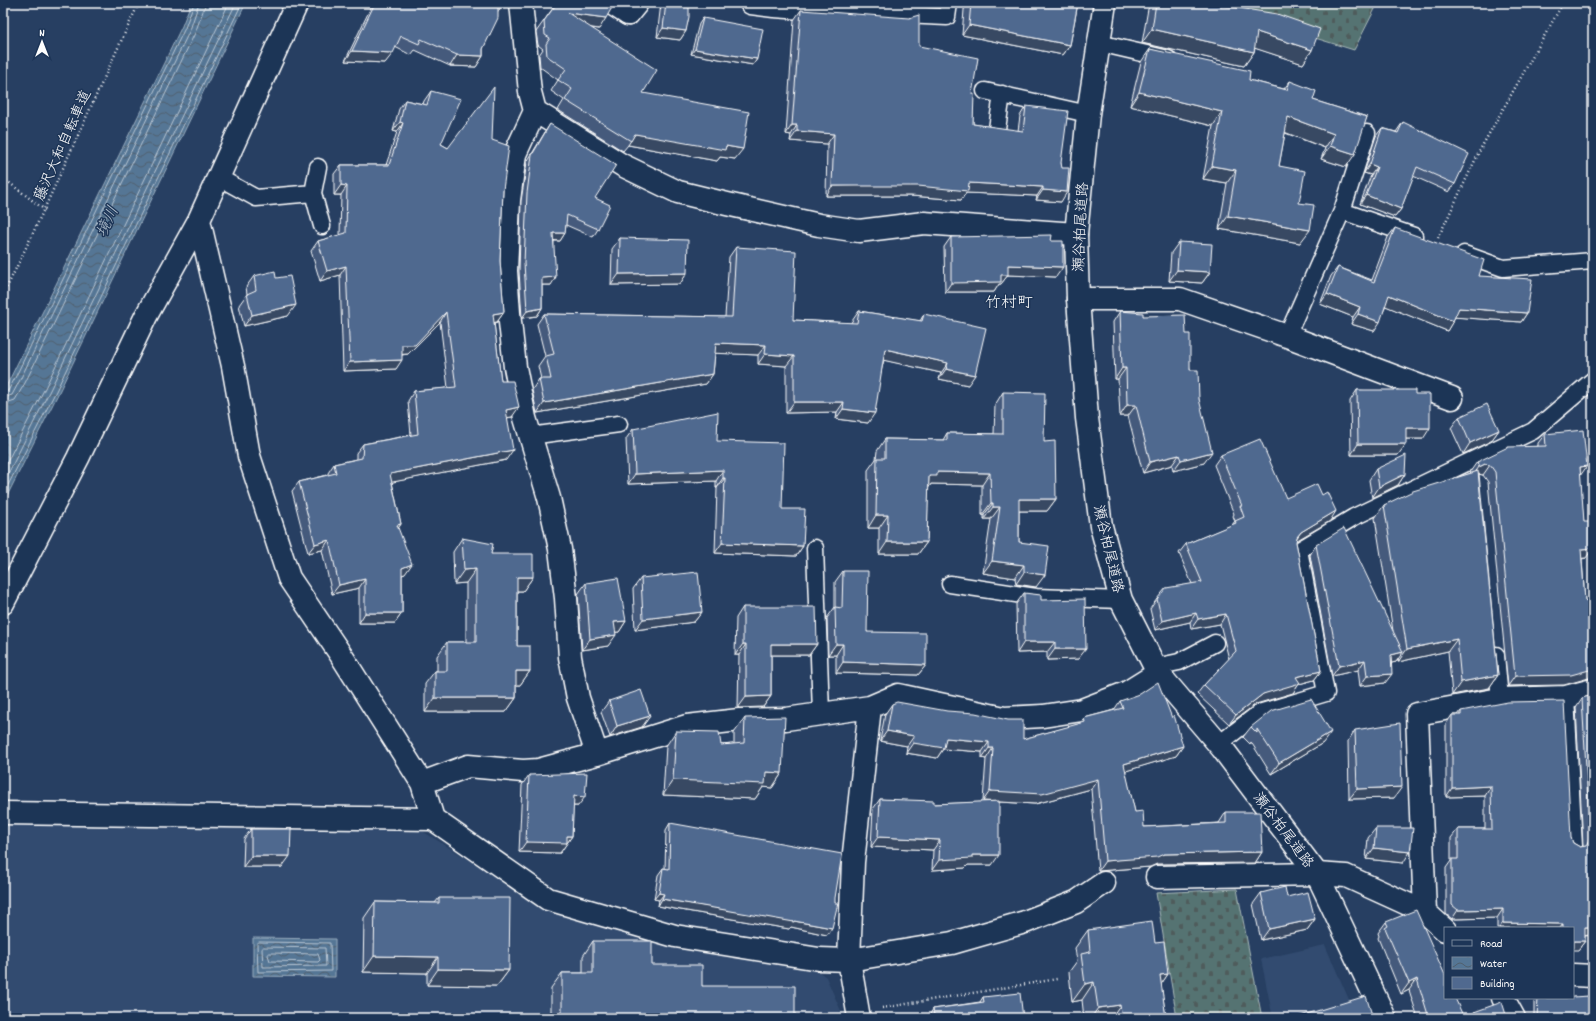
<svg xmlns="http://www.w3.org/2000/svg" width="1596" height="1021" viewBox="0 0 1596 1021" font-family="Dekko,'Klee One',sans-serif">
<defs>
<pattern id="cemetery-stones" width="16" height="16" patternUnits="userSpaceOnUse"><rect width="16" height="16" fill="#547372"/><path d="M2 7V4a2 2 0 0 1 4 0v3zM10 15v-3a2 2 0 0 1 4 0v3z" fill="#4f5c5b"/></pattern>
<pattern id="water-waves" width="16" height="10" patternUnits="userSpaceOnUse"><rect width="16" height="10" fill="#557695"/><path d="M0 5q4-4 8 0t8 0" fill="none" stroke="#505f6d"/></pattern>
</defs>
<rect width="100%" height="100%" fill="#273f62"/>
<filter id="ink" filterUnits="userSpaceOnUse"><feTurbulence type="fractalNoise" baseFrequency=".025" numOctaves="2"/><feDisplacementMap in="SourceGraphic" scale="8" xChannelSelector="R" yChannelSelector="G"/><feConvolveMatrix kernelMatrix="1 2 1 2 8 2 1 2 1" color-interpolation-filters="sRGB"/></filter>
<g filter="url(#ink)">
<path fill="#334c70" d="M3 824 422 831 547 908 814 968 826 977 844 1018H3Z
M1325 945 1357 1018H1273L1261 959Z"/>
<path fill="url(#cemetery-stones)" stroke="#aab9b8" d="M1202 3H1369L1376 7 1354 50Z
M1237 889 1262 1018H1177L1156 893Z"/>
<path fill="url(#water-waves)" stroke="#99adbf" d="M191 3H246L59 392 3 504V393L182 26Z
M253 938 335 939V977L253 976Z"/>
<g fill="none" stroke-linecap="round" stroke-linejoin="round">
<path stroke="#bbc8d5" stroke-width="1" d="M3 393 8 391 15 378 185 28 194 3
M3 398 12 395 20 380 190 30 199 3
M3 404 15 400 25 383 195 33 206 3
M3 470 46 386 229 3
M3 484 51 388 236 3
M3 495 56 391 242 3
M259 942 330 943 331 971 258 972 257 944Z
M264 947 325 948 326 966 263 967 262 949Z
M270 953 318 954 320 960 318 962 270 961 268 955Z"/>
<g stroke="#fff" stroke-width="19">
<path id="service" d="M903 15 947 17 949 3
M1099 43 1168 59
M985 91 1088 114
M997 129 1002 94
M318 167 313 193 322 226
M218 177 256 198 313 193
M1342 211 1414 236
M1464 254 1503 268 1593 261
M1287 336 1342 211 1367 133
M530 436 619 424
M815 548 821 713
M950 584 1036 597 1121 600
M1496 655 1500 699
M1155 667 1179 662 1215 643
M1566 697 1574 847
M1219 744 1259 713 1326 693 1299 550 1354 517 1533 431 1593 380"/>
</g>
<g stroke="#fff" stroke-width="25">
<path id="pedestrian" d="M751 3 774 6 903 15
M628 14 637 3
M1157 877 1317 874"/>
</g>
<g stroke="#fff" stroke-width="25">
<path id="minor" d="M521 3 530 92 535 111 515 154 509 200 506 271 509 313 515 367 525 418 549 498 560 549 566 598 570 657 578 698 597 754
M611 3 628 14
M535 111 622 165 678 192 727 204 819 225 859 231 924 223 1076 234
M199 220 233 366 249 456 289 578 341 655 422 783 433 819 548 899 675 936 819 959 849 960 952 943 1025 922 1076 902 1104 883
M1078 299H1180L1287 336 1452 398
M3 603 78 458 146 316 199 220 297 3
M422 783 468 766 523 771 538 770 597 754 687 726 739 720 786 719 870 707 898 695 1004 718 1043 716 1082 710 1126 693 1158 673
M3 813 433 819
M1317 874 1346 876 1425 912 1445 930
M1425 912 1417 714 1500 699 1566 697 1593 690
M1573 975 1593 976
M1503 998 1514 1018
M859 1018 849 960 853 862 870 707"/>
</g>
<g stroke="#fff" stroke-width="25">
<path id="secondary" d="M1105 3 1088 114 1076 234 1078 299 1087 418 1101 526 1121 600 1158 673 1222 748 1317 874 1385 1018"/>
</g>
<path stroke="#fff" stroke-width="2.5" stroke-dasharray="1 3" stroke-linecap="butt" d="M3 178 45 210
M1438 238 1481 148 1563 3
M3 295C51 198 93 100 139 3
M882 1008 1057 979"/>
<use href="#service" stroke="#1d3557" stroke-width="16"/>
<use href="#pedestrian" stroke="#1d3557" stroke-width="22"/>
<use href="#minor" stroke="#1d3557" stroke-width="22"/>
<use href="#secondary" stroke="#1d3557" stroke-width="22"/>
</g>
<path fill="#455a7b" stroke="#fff" d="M373 3H503L498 12 483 49V56L476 67 450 66 415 50 411 55 395 47 385 63 345 61Z
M546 3H613L599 29 592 28 643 93 735 159 720 157 717 161 628 145 623 151 558 110 564 100 551 91 558 80 540 67 539 55 543 49 538 45 536 32 553 8Z
M661 3H689L686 31 680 40 657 37Z
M965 3H1078L1070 45 1063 55 962 35 964 10Z
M1152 3H1207L1312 50 1303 64 1255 48 1254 52 1244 66 1142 43 1148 9Z
M1386 3H1392L1391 5Z
M801 10 919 46 972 94 973 124 1018 131 1020 116 1026 106 1061 163V202L1036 200 1037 196 966 193 961 200 911 196H826L827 144 790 141 791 135 786 134 794 20Z
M703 18 757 59 753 65 691 54 699 24Z
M1150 49 1249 80 1284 89 1290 81 1313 100 1367 117 1346 167 1321 159 1325 148 1285 133 1279 166 1299 203 1300 243 1219 229 1227 183 1203 179 1213 126 1130 106 1141 62Z
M431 91 441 144 448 148 492 140 503 190 500 261 504 312 497 322 494 323 501 381 512 417 507 418 506 460 392 482 401 524 398 528 405 574 402 575V613L395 623H359V588L332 594 322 550 308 553 292 491 299 482 328 475V473L334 464 356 459V453L363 444 411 435 408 401 414 391 448 388 440 322 408 354 402 355 396 369 343 371 340 275 320 281 311 251 318 241 340 235 341 195H334V174L341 165H386L397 132 393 131 399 109 405 100 423 104 424 101Z
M1403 122 1455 184 1449 192 1413 176 1401 209 1395 217 1360 204 1371 175 1364 173 1376 136 1382 128 1396 132Z
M550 124 595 198 598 229 593 237 566 225 565 233 560 241H554L551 285H542V308L537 316 522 318 519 271 521 201 527 162 545 132Z
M1395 228 1479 276 1527 313 1521 322 1455 317 1447 331 1386 306 1374 331 1351 324 1353 317 1320 304 1331 276 1338 267 1372 280 1388 237Z
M951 237 1051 241 1056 277 1008 275 1001 284H999L994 292H945L944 247Z
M620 238 687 273 680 284 611 285 612 249Z
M1179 242 1210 272 1202 283 1169 281 1171 253Z
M736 247 793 320 851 323 852 321 859 311 920 321 924 314 968 385 939 379 941 373 884 360 868 423 836 419 837 412 786 413V366L758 364V355L715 353 713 374 706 384 537 413 532 390 539 379H541L538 366 545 356 537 324 544 314 725 317 729 257Z
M254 276 276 278 288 316 244 326 239 305 247 294 246 287Z
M1120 311 1143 316 1186 334 1190 370 1199 399 1204 463 1173 471 1172 465 1143 473 1128 416H1120L1118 379H1115L1113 322Z
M1357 390 1415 394 1423 439H1406L1398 455H1351L1350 401Z
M1003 392 1044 442 1056 499 1047 511H1019V542L1036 587 1016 584 1015 578 983 573 991 519H984V515H982V485L931 484 928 488 927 542 918 554H879V528H868V470L876 459 877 451 885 439 943 440 947 433 994 434 995 405Z
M1459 417 1499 430 1491 441 1463 454 1451 428Z
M633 429 717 441 782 509 803 546 796 556 715 553 717 488H716V481L628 484 626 439Z
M1545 434 1580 475 1586 558 1582 559 1585 601 1593 600V672L1589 678 1564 685 1508 686 1488 482 1483 475 1479 474 1498 675 1489 688 1452 695 1448 651 1398 662V660L1396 662 1391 663 1385 683 1360 686 1358 670 1332 676 1310 555 1316 545 1393 631 1375 518 1384 505 1471 473 1470 472 1477 462 1538 446V443Z
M1221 455 1286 498 1330 521 1297 540 1296 542 1321 671 1314 680 1299 684 1293 693 1256 704 1229 724 1197 694 1204 685 1229 659 1220 624 1191 629 1190 622 1155 630 1150 609 1157 599 1192 584 1179 553 1186 544 1232 525 1235 521 1233 516 1234 514 1214 465Z
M1376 469 1405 474 1398 485 1372 498 1369 480Z
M462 538 533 577 523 591H517V646L530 671 520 685H516V698L506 712H425V684L435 671H437V656L447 642H466V583L454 584 453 552Z
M843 571 867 632 926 665 918 675 836 673V655H828L827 618 835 607V582Z
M641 578 702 612 694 622 635 630 633 589Z
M586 583 626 621 619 632H615L608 646 582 650 578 594Z
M1024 593 1041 600 1078 659 1047 660V652L1017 653 1016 604Z
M743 607 817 644 809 655H771V696L763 707 738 708 739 655H735L736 618Z
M1593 695V935L1585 936V941L1578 950 1573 928H1497V918L1452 919 1446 914V868L1451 861V838L1458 829H1485V796L1446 797V724L1452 715H1458L1461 711 1571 838 1573 843 1580 847 1583 846 1576 707 1582 698Z
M609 701 650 716 642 727 610 737 601 712Z
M1120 701 1183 746 1176 756 1125 771 1135 812 1144 827 1219 823 1226 812 1262 852 1255 863 1157 864 1150 867 1098 871 1091 789 1035 804 999 802 992 865H968L965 868 932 870 933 850 871 847 873 809 880 799 934 804 990 802 983 801 986 759 982 758V752L943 749 937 758 906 753 907 746 880 741 885 714 892 704 1023 739 1080 724 1084 718 1114 710Z
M745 718 782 773 772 788 763 787 755 799 663 795 666 746 676 731 721 745 734 744V733Z
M1251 727 1323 743 1271 774 1251 742 1250 744 1243 737Z
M1355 730 1394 798 1349 799 1348 741Z
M529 775 578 806H573L572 836 560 853 519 852 522 785Z
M670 823 827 935 791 927 789 929 658 906 659 900 654 899 658 875 663 868 665 869 666 830Z
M1376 828 1403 863 1366 859 1368 838Z
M251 829 282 867H243L244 839Z
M1261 893 1287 897 1315 919 1307 930 1261 940 1253 904Z
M439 898 509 970 497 986 427 985V973L363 972 364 918 375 902 435 903Z
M1386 922 1464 1018H1418L1409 990 1401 994 1378 938 1379 936 1378 933Z
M1088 930 1155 943 1168 974 1161 984 1166 1018H1084L1082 1000 1072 1002 1069 972 1077 961 1075 948Z
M593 941 702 986 795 1018H551V988L562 973H583V956Z
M1589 995 1593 1018H1534V1002L1537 998H1573L1587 997Z
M983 997 1023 1018 929 1016 933 1009 980 1002Z
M1474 1012 1507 1018H1470Z"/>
<path fill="#384a64" stroke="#fff" d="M568 13 606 18 599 29 561 23Z
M969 25 1070 45 1063 55 962 35Z
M663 28 686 31 680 40 657 37Z
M1152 29 1254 52 1244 66 1142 43Z
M1257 32 1312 50 1303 64 1248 46Z
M695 49 757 59 753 65 691 54Z
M352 51 393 53 385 63 345 61Z
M457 55 483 56 476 67 450 66Z
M1139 92 1222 112 1213 126 1130 106Z
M1288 117 1334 134 1325 148 1279 130Z
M400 122 403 123 397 132 393 131Z
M792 125H797L791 135 786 134Z
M797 131 834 134 827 144 790 141Z
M635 134 726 146 743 149 735 159 720 157 717 161 628 145Z
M1330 146 1355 154 1346 167 1321 159Z
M1370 164 1377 167 1371 175 1364 173Z
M1212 166 1236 170 1227 183 1203 179Z
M969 183 1043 187 1037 196 966 193 961 200 911 196H826L832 186Z
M341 185 347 186 341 195H334Z
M1043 190 1067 192 1061 202 1036 200Z
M1366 195 1401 209 1395 217 1360 204Z
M1228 216 1310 230 1300 243 1219 229Z
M553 233H565L560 241 548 240Z
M1008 265 1063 267 1056 277 1008 275 1001 284H999L994 292H945L951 283Z
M346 266 340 275 320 281 327 271Z
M1177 270 1210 272 1202 283 1169 281Z
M687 273 680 284 611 285 619 274Z
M556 277 551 285H537L542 278Z
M1327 294 1360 307 1353 317 1320 304Z
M1389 295 1453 321 1447 331 1383 305Z
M296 305 288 316 244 326 252 315Z
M542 308 537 316 522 318 527 311Z
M1459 308 1527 313 1521 322 1452 317Z
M446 312 440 322 408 354 395 355 402 345Z
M504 312 497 322 486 324 493 314Z
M1358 314 1380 322 1374 331 1351 324Z
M716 343 766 345 758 355 709 353Z
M885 349 948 363 941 373 878 359Z
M765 354 794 356 786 366 758 364Z
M402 360 396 369 343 371 350 362Z
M1122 368H1126L1118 379H1115Z
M946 369 975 375 968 385 939 379Z
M713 374 706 384 537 413 544 403Z
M794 402H844L837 412 786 413Z
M1127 405H1136L1128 416H1120Z
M519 407 512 417 499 419 506 410Z
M843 409 875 413 868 423 836 419Z
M1406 428H1430L1423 439H1398Z
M1499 430 1491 441 1463 454 1470 443Z
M1358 444H1406L1398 455H1351Z
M513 450 506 460 383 484 390 474Z
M1212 452 1204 463 1173 471 1181 460Z
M1179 455 1172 465 1143 473 1150 462Z
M1485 464 1490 465 1483 475 1478 474 1472 477 1479 467Z
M1587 466 1580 476V467Z
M723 470 716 481 628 484 635 474Z
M937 472 990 473 982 485 931 484 928 489 929 476Z
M1405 474 1398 485 1372 498 1379 487Z
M723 478H725L717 488H716Z
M1019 499H1056L1047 511H1011Z
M991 503H993L984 515H982Z
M993 507H1000L991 519H984Z
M1336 511 1330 521 1294 542 1301 532Z
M876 515H888L879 528H868Z
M401 524 395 533 397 525Z
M329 540 322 550 308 553 315 544Z
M887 542H927L918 554H879Z
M722 543 803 546 796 556 715 553Z
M1593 548 1586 558 1574 559 1581 549Z
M992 561 1024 565 1015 578 983 573Z
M412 564 405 574 395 577 402 568Z
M476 569 466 583 454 584 464 570Z
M1024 572 1045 575 1036 587 1016 584Z
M517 577H533L523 591H507Z
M365 579 359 588 332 594 339 585Z
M702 612 694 622 635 630 643 619Z
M365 613H402L395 623H359Z
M1196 613 1190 622 1155 630 1162 621Z
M1226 614 1220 624 1191 629 1198 619Z
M626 621 619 632 606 633 614 622Z
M616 635 608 646 582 650 590 639Z
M1457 639 1448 651 1398 662 1407 649Z
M1024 642H1055L1047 652 1017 653Z
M743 644H746L739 655H735Z
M771 644H817L809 655H763Z
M836 644H843L836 655H828Z
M1055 649H1086L1078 659 1047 660Z
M1403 652 1396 662 1384 665 1391 655Z
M1365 660 1358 670 1332 676 1339 666Z
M843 662 926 665 918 675 836 673Z
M1593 669V672L1589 678 1564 685 1508 686 1515 676Z
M516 671H530L520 685H506Z
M1321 671 1314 680 1299 684 1293 693 1256 704 1229 724 1236 715 1263 694 1296 677Z
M1392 674 1385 683 1360 686 1367 676Z
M1498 675 1489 688 1452 695 1461 682Z
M771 696 763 707 738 708 746 697Z
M435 698H516L506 712H425Z
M650 716 642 727 610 737 617 726Z
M887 731 914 736 907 746 880 741Z
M1331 732 1323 743 1271 774 1279 763Z
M946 738 989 742 982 752 943 749 937 758 906 753 913 743Z
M1183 746 1176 756 1116 774 1124 764Z
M989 748H993L986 759 982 758Z
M766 772 782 773 772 788 763 787 755 799 663 795 673 780Z
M1098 779 1091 789 1035 804 983 801 990 791Z
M1491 786 1485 796 1446 797 1452 788Z
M1402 787 1394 798 1349 799 1357 789Z
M574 796 585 797 578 806H567Z
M567 836H572L560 853 519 852 526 842Z
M878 837 940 840 933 850 871 847Z
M1374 848 1410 852 1403 863 1366 859Z
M1262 852 1255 863 1157 864 1150 867 1098 871 1105 861 1164 854Z
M972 855H999L992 865H968L965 868 932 870 939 860Z
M251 856H290L282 867H243Z
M659 893 664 894 659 900 654 899Z
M662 899 794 921 832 928 827 935 791 927 789 929 658 906Z
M1503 909 1497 918 1452 919 1458 910Z
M1315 919 1307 930 1261 940 1269 929Z
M1503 923 1563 924 1560 928H1499Z
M1585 927H1593V935L1578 936Z
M1573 941H1585L1578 950H1573Z
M374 956 438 957 427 973 363 972Z
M438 969 509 970 497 986 427 985Z
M1168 974 1156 992 1160 975Z
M1417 979 1409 990 1401 994 1409 983Z
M1094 982 1082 1000 1072 1002 1085 984Z
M1120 1005 1111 1018H1091L1098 1008Z"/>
<path fill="#50698f" stroke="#fff" d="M375 3H498V18L483 49V56L457 55 421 39 419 44 401 36 393 53 352 51Z
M557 3H613L614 4 606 18 568 13 657 70 643 93 749 112 743 149 726 146 725 150 635 134 631 141 565 100 572 89 558 80 566 69 547 56 546 44 550 38 545 35 544 21Z
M666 3H689V17L686 31 663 28Z
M971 3H1078L1070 45 969 25Z
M1156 3H1207L1277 14 1320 29 1312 50 1257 32 1254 52 1152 29Z
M801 10 909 18 919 15V46L978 58 972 94H974L973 124 1023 131 1026 106 1068 111 1061 163 1062 168H1069L1067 192 1043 190V187L969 183 968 191 918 186H832L834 134 797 131V125H792Z
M703 18 763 29 757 59 695 49Z
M1150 49 1250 71 1249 80 1287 90 1290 81 1316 91 1313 100 1367 117 1355 154 1330 146 1334 134 1288 117 1279 166 1305 171 1299 203 1314 205 1310 230 1228 216 1236 170 1212 166 1222 112 1139 92Z
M494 87 492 140 509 146 503 190 500 261 504 312 493 314 501 381H513L519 407 506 410 513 450 390 474 401 524 397 525 412 564 402 568V613H365V579L339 585 329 540 315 544 299 482 336 473 334 464 362 458 363 444 418 434 414 391 456 387 446 312 415 345H402V360L350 362 346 266 327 271 318 241 346 233 347 186 341 185V165H389L403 123 400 122 405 100 427 105 431 91 461 99 441 144 448 148Z
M1403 122 1469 154 1455 184 1417 167 1401 209 1366 195 1377 167 1370 164 1382 128 1398 133Z
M550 124 616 165 595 198 610 205 598 229 567 215 565 233H553L556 277 542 278V308L527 311 524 263 527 193 532 155Z
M1395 228 1484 260 1479 276 1532 279 1527 313 1459 308 1453 321 1389 295 1380 322 1358 314 1360 307 1327 294 1338 267 1374 282Z
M1052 235 1051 241H1063V267L1008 265V275H1001V282L951 283V237Z
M620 238 688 240 687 273 619 274Z
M1179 242 1212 244 1210 272 1177 270Z
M736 247 796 251 793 320 857 323 859 311 922 321 924 314 986 328 975 375 946 369 948 363 885 349 875 413 843 409 844 402H794V356L765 354 766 345 716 343 713 374 544 403 539 379H551L546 356 554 354 544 314 732 317Z
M275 271 276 278 290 276 296 305 252 315 247 294 256 290 254 276Z
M1120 311 1143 313V316L1185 315 1186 334H1190V370H1198L1199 399 1212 452 1181 460 1179 455 1150 462 1136 405H1127L1126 368H1122Z
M1357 390H1415V394H1430V428H1406V444H1358Z
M1003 392 1045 393 1044 442 1055 441 1056 499H1019V542L1049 546 1045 575 1024 572V565L992 561 1000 507H993V503H991L990 473 937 472V476H929L927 542H887L888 515H876L877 458H885V439L947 440V433L1003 434Z
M1487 404 1499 430 1470 443 1459 417Z
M718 412 717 441 784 443 782 509H805L803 546 722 543 725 478H723V470L635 474 633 429Z
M1583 430 1587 466 1580 467 1584 522H1591L1593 548 1581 549 1585 601 1593 600V669L1571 675 1515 676 1495 472 1490 465 1485 464 1479 467 1477 462 1508 447 1546 446 1545 434Z
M1260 439 1286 498 1317 484 1322 495 1327 492 1336 511 1301 532 1297 537 1296 542 1321 671 1296 677 1300 683 1263 694 1236 715 1204 685 1236 651 1226 614 1198 619 1196 613 1162 621 1157 599 1166 588 1202 582 1186 544 1236 523 1235 521 1244 517 1240 506H1242L1221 455Z
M1406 455 1405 474 1379 487 1376 469Z
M1478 471 1498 675 1461 682 1457 639 1407 649 1384 505 1413 491Z
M1344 528 1403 652 1391 655 1392 674 1367 676 1365 660 1339 666 1316 545Z
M462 538 493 544 491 554H533V577H517V646H530V671H516V698H435V671H447V642H476V569L464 570Z
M843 571H868L867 632 926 633V665L843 662V644H836L835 607 842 608Z
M698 572 702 612 643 619 641 578Z
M618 578 626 621 614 622 616 635 590 639 586 583Z
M1024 593 1041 595V600L1085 599 1086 649H1055V642H1024Z
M743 607H816L817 644H771V696L746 697V644H743Z
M1158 682 1172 718 1174 715 1183 746 1124 764 1135 812 1143 811 1144 827 1226 823V812H1260L1262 852 1164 854 1157 857 1105 861 1098 779 1042 794 990 791 993 748H989V742L946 738 944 748 913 743 914 736 887 731 892 704 897 702 947 711 975 713 1008 720H1023V739L1085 722 1084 718 1123 708 1120 701 1140 694Z
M641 690 650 716 617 726 609 701Z
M1593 695V927H1585V941H1573V928H1563V924L1503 923V909L1458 910 1452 905V859H1458V829H1492L1491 786 1452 788V715H1461V711L1508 702 1564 701 1571 838 1573 843 1580 847 1586 846 1590 837 1582 698Z
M1311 699 1331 732 1279 763 1257 729V733L1251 727 1271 711Z
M785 717 782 773 766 772 765 784 673 780 676 731 719 732 721 745 744 743 745 718Z
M1400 723 1402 787 1357 789 1355 730Z
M587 773 585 797 574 796 572 836H567V843L526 842 529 775Z
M880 799 934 801V804L999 801V855H972V858L939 860 940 840 878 837Z
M670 823 842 854 835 898V903H838L832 928 794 921V922L662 899 664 894 659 893 663 868 669 869Z
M1376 828H1413L1410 852 1374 848Z
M251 829H291L290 856H251Z
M1285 887 1287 897 1308 892 1315 919 1269 929 1261 893Z
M439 898H510L509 970 438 969V957L374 956 375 902 439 903Z
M1416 910 1445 975V998H1455L1464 1018H1429L1417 979 1409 983 1385 928 1388 926 1386 922Z
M1152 921 1155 943 1164 942 1168 974 1160 975 1166 1018H1122L1120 1005 1098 1008 1094 982 1085 984 1081 954 1090 952 1088 930Z
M593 941H652V965H702V986H795V1018H562V973H593Z
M1020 993 1023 1018H915L934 1015 933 1009 984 1002 983 997Z
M1589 995H1593V1018H1537L1538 998H1573V997L1589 996Z
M1366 996 1373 1018H1298L1297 1017Z
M1502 1002 1507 1018H1476L1474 1012Z"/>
</g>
<g text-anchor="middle" stroke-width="3" stroke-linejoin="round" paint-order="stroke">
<g font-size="15" fill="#fff" stroke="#1d3557">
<text transform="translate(62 145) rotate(-66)" y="5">藤沢大和自転車道</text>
<text transform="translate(1080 227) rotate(-87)" y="5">瀬谷柏尾道路</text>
<text transform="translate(1109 549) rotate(77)" y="5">瀬谷柏尾道路</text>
<text transform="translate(1284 830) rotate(53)" y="5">瀬谷柏尾道路</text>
</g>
<g font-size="16" font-style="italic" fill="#b2c1cf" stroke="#1d3557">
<text transform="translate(106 221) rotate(-65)" y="6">境川</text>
</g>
<g font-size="16" fill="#fff" stroke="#1d3557">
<text x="1009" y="307">竹村町</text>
</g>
</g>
<rect width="1596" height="1021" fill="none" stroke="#1d3557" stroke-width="16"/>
<rect x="8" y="8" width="1580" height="1005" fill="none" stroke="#fff" stroke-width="1.5" filter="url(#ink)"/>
<rect x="1444" y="927" width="130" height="72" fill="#1d3557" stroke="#77869a"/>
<rect x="1452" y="940" width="20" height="6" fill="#1d3557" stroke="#77869a"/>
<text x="1480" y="947" font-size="12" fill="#ffffff">Road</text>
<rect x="1452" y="957" width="20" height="12" fill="url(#water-waves)" stroke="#77869a"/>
<text x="1480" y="967" font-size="12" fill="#ffffff">Water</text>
<rect x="1452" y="977" width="20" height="12" fill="#50698f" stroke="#77869a"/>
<text x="1480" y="987" font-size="12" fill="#ffffff">Building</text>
<g transform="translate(42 42)" stroke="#1d3557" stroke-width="3" paint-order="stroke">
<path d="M0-3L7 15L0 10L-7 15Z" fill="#ffffff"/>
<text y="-6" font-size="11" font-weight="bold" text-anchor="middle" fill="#ffffff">N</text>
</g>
</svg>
